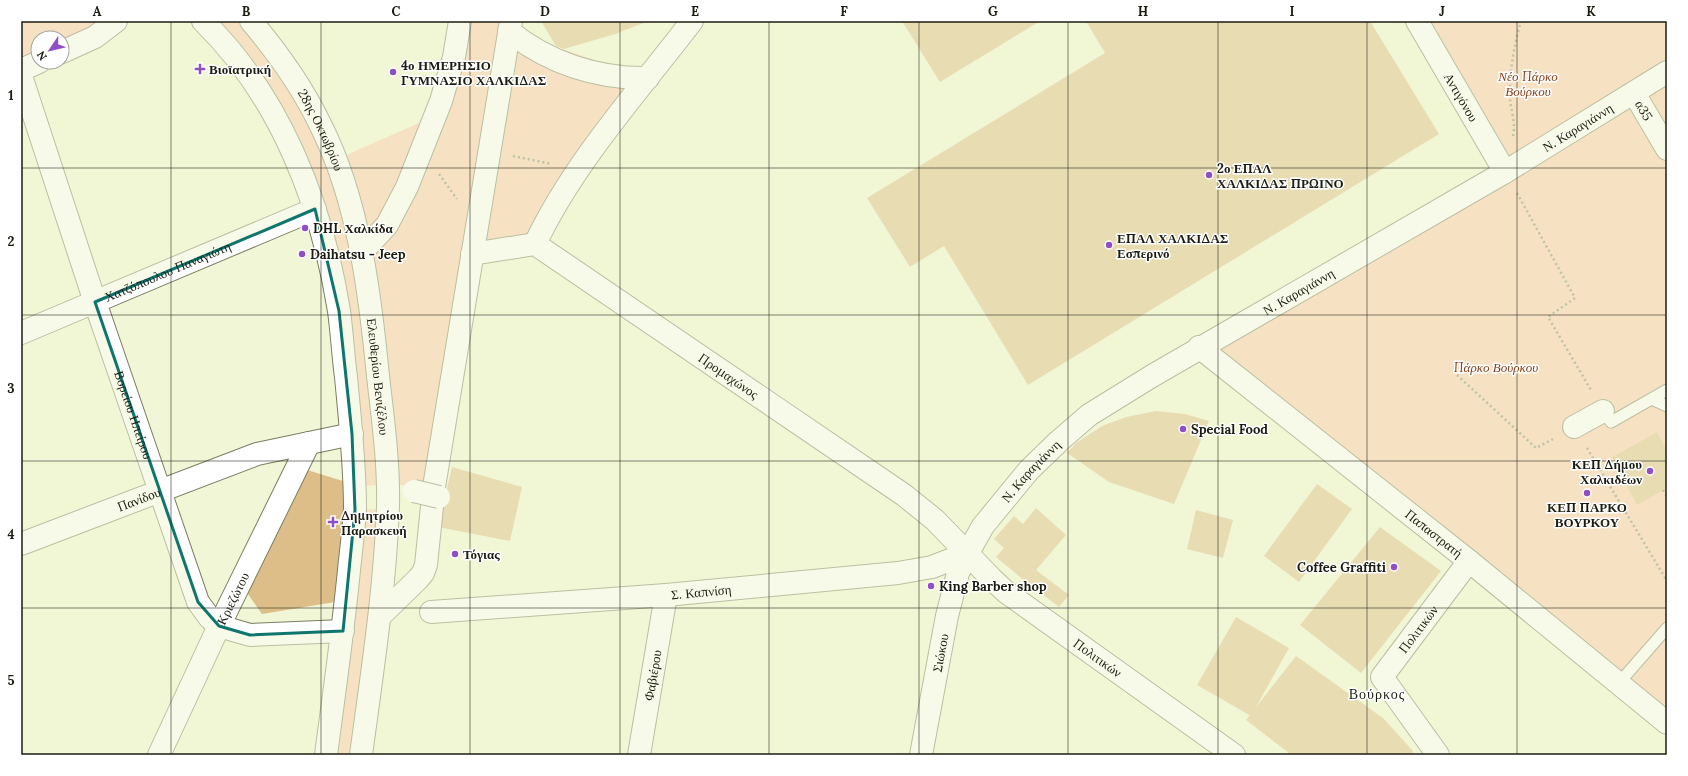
<svg xmlns="http://www.w3.org/2000/svg" width="1688" height="776" viewBox="0 0 1688 776" font-family="Lora,serif">
<rect width="100%" height="100%" fill="#f1f6d6"/>
<path fill="#fec8ae" d="M21 21H116L62 52V38H38V62L21 70Z
M203 21H251L335 160 419 123 432 122 460 21H511L509 31 648 78 535 244 472 254 434 487 388 484 354 487 352 434 302 175Z
M1417 21H1667V724L1199 347 1501 165Z
M384 509 361 755H326L355 510Z"/>
<path fill="#debe88" d="M541 21H649L615 34 564 49 556 46Z
M902 21H1040L940 82Z
M1086 21H1370L1439 134 1028 385 944 246 910 267 867 198 1105 53Z
M1156 411 1185 414 1209 421 1174 504 1109 482 1067 453 1076 443 1102 426 1126 417Z
M1657 432 1667 451V488L1637 505 1612 457Z
M452 467 522 487 510 541 438 527Z
M304 469 346 482 335 602 262 614 243 587Z
M1317 484 1352 509 1299 582 1264 556Z
M1036 508 1066 535 1036 570 1069 595 1059 607 1026 582 996 557 1004 548 994 539 1014 516 1023 524Z
M1196 510 1233 520 1223 558 1187 549Z
M1380 527 1441 571 1361 673 1300 625Z
M1236 617 1289 648 1251 716 1197 685Z
M1296 656 1383 718 1413 751 1412 755H1287L1289 753 1246 720Z"/>
<g fill="none" stroke-linecap="round" stroke-linejoin="round">
<g stroke="#7b7e62" stroke-width="13">
<path id="lane" d="M1652 399 1667 406
M1603 411 1611 422 1667 390
M1619 683 1667 628"/>
</g>
<g stroke="#7b7e62" stroke-width="24">
<g id="street">
<path d="M509 31C548 63 598 79 648 78"/>
<path d="M62 52 95 37 116 21"/>
<path d="M21 70 39 62"/>
<path id="s1" d="M21 76 95 302 198 602 209 617 219 626 250 635 343 631"/>
<path id="s2" d="M1634 93 1667 149"/>
<path d="M535 244C574 162 637 93 692 21"/>
<path id="s3" d="M472 254 535 244 904 495 935 520 991 578 1006 592 1234 755"/>
<path id="s4" d="M21 333 315 209"/>
<path d="M1574 427 1603 411"/>
<path id="s5" d="M21 544 257 454 352 434"/>
<path id="s6" d="M431 612 666 595 898 573 932 567 968 553"/>
<path id="s7" d="M159 755 219 626 309 443"/>
<path id="s8" d="M639 755 666 595"/>
<path id="s9" d="M1438 755 1382 677 1469 561"/>
</g>
</g>
<g stroke="#7b7e62" stroke-width="24">
<g id="secondary">
<path id="s10" d="M1417 21 1505 172"/>
<path d="M361 253 387 225 407 187 441 101 454 57 460 21"/>
<path id="s11" d="M1199 347 1469 561 1667 723"/>
<path d="M380 616 418 579 423 573 426 565 434 487 511 21"/>
<path id="s12" d="M921 755 947 616 958 573 974 542 983 526 1029 470 1059 441 1089 415 1152 376 1505 172 1667 72"/>
</g>
</g>
<g stroke="#7b7e62" stroke-width="24">
<g id="primary">
<path d="M203 21C281 97 322 205 339 311 342 333 343 355 346 377 350 420 355 464 355 508 354 529 351 550 349 570 343 632 334 693 326 755"/>
<path id="s13" d="M251 21C278 53 303 88 321 126 359 202 370 294 378 376 383 420 389 463 388 507 385 590 372 673 361 755"/>
</g>
</g>
<path stroke="#828570" stroke-width="2.5" stroke-dasharray="2 3" stroke-linecap="butt" d="M1513 136C1516 124 1511 111 1510 99 1509 74 1514 45 1521 21
M513 156 552 164
M439 174 457 199
M1517 193 1575 298 1548 317 1591 390
M1457 375 1536 448 1553 439
M1587 448 1667 581
M1663 490 1667 497"/>
<use href="#lane" stroke="#fff" stroke-width="11"/>
<use href="#street" stroke="#fff" stroke-width="22"/>
<use href="#secondary" stroke="#fff" stroke-width="22"/>
<use href="#primary" stroke="#fff" stroke-width="22"/>
<g stroke="#7b7e62" stroke-width="24" stroke-linecap="butt">
<path id="street-bridge" d="M414 491 439 497"/>
</g>
<use href="#street-bridge" stroke="#fff" stroke-width="22"/>
</g>
<path d="M0 0H1688V776H0ZM315 209 339 311 352 434 355 510 343 631 250 635 219 626 198 602 95 302Z" fill="#f1f6d6" fill-opacity=".55" fill-rule="evenodd"/>
<path fill="none" stroke="#0f766e" stroke-width="3" stroke-linejoin="round" d="M315 209 339 311 352 434 355 510 343 631 250 635 219 626 198 602 95 302Z"/>
<path fill="none" stroke="#1c1d12" stroke-width="1" stroke-opacity="0.55" d="M171 21V755M321 21V755M470 21V755M620 21V755M769 21V755M919 21V755M1068 21V755M1218 21V755M1367 21V755M1517 21V755M21 168H1667M21 315H1667M21 461H1667M21 608H1667"/>
<g fill="#8f50c5" stroke="#fff" stroke-width="1.5">
<path d="M198 63h4v4h4v4h-4v4h-4v-4h-4v-4h4z"/>
<circle cx="393" cy="72" r="4"/>
<circle cx="1209" cy="175" r="4"/>
<circle cx="305" cy="228" r="4"/>
<circle cx="1109" cy="245" r="4"/>
<circle cx="302" cy="254" r="4"/>
<circle cx="1183" cy="429" r="4"/>
<circle cx="1650" cy="471" r="4"/>
<circle cx="1587" cy="493" r="4"/>
<path d="M331 516h4v4h4v4h-4v4h-4v-4h-4v-4h4z"/>
<circle cx="455" cy="554" r="4"/>
<circle cx="1394" cy="567" r="4"/>
<circle cx="931" cy="586" r="4"/>
</g>
<g text-anchor="middle" stroke-width="3" stroke-linejoin="round" paint-order="stroke">
<g font-size="13" font-weight="bold" fill="#1c1d12" stroke="#fff" text-anchor="start">
<text x="401" y="70">4ο ΗΜΕΡΗΣΙΟ<tspan x="401" dy="15">ΓΥΜΝΑΣΙΟ ΧΑΛΚΙΔΑΣ</tspan></text>
<text x="209" y="74">Βιοϊατρική</text>
<text x="1217" y="173">2ο ΕΠΑΛ<tspan x="1217" dy="15">ΧΑΛΚΙΔΑΣ ΠΡΩΙΝΟ</tspan></text>
<text x="313" y="233">DHL Χαλκίδα</text>
<text x="1117" y="243">ΕΠΑΛ ΧΑΛΚΙΔΑΣ<tspan x="1117" dy="15">Εσπερινό</tspan></text>
<text x="310" y="259">Daihatsu - Jeep</text>
<text x="1191" y="434">Special Food</text>
<text x="1642" y="469" text-anchor="end">ΚΕΠ Δήμου<tspan x="1642" dy="15">Χαλκιδέων</tspan></text>
<text x="1587" y="512" text-anchor="middle">ΚΕΠ ΠΑΡΚΟ<tspan x="1587" dy="15">ΒΟΥΡΚΟΥ</tspan></text>
<text x="341" y="520">Δημητρίου<tspan x="341" dy="15">Παρασκευή</tspan></text>
<text x="463" y="559">Τόγιας</text>
<text x="1386" y="572" text-anchor="end">Coffee Graffiti</text>
<text x="939" y="591">King Barber shop</text>
</g>
<g font-size="13" font-style="italic" fill="#843e16" stroke="#fff">
<text x="1528" y="81">Νέο Πάρκο<tspan x="1528" dy="15">Βούρκου</tspan></text>
<text x="1496" y="372">Πάρκο Βούρκου</text>
</g>
<g font-size="13" fill="#1c1d12" stroke="#fff">
<text dy="5" stroke="none"><textPath href="#s10" startOffset="88">Αντιγόνου</textPath></text>
<text dy="5" stroke="none"><textPath href="#s2" startOffset="20">α35</textPath></text>
<text dy="5" stroke="none"><textPath href="#s12" startOffset="960">Ν. Καραγιάννη</textPath></text>
<text dy="5" stroke="none"><textPath href="#s13" startOffset="130">28ης Οκτωβρίου</textPath></text>
<text dy="5" stroke="none"><textPath href="#s4" startOffset="159">Χατζόπουλου Παναγιώτη</textPath></text>
<text dy="5" stroke="none"><textPath href="#s12" startOffset="636">Ν. Καραγιάννη</textPath></text>
<text dy="5" stroke="none"><textPath href="#s3" startOffset="298">Προμαχώνος</textPath></text>
<text dy="5" stroke="none"><textPath href="#s13" startOffset="385">Ελευθερίου Βενιζέλου</textPath></text>
<text dy="5" stroke="none"><textPath href="#s1" startOffset="357">Βορείου Ηπείρου</textPath></text>
<text dy="5" stroke="none"><textPath href="#s12" startOffset="312">Ν. Καραγιάννη</textPath></text>
<text dy="5" stroke="none"><textPath href="#s5" startOffset="126">Πανίδου</textPath></text>
<text dy="5" stroke="none"><textPath href="#s11" startOffset="300">Παπαστρατή</textPath></text>
<text dy="5" stroke="none"><textPath href="#s6" startOffset="271">Σ. Καπνίση</textPath></text>
<text dy="5" stroke="none"><textPath href="#s7" startOffset="173">Κριεζώτου</textPath></text>
<text dy="5" stroke="none"><textPath href="#s9" startOffset="156">Πολιτικών</textPath></text>
<text dy="5" stroke="none"><textPath href="#s12" startOffset="104">Σιώκου</textPath></text>
<text dy="5" stroke="none"><textPath href="#s3" startOffset="764">Πολιτικών</textPath></text>
<text dy="5" stroke="none"><textPath href="#s8" startOffset="81">Φαβιέρου</textPath></text>
</g>
<g font-size="14" letter-spacing="1" fill="#1c1d12" stroke="#fff">
<text x="1377" y="699">Βούρκος</text>
</g>
</g>
<rect width="1688" height="776" fill="none" stroke="#ffffff" stroke-width="44"/>
<g transform="translate(50 50) rotate(235)"><circle r="19" fill="#ffffff" stroke="#a4a5a0"/>
<path d="M0-3L7 15L0 10L-7 15Z" fill="#8f50c5"/>
<text y="-6" font-size="11" font-weight="bold" text-anchor="middle" fill="#1c1d12">N</text>
</g>
<rect x="22" y="22" width="1644" height="732" fill="none" stroke="#1c1d12" stroke-width="1.5"/>
<g font-size="13" text-anchor="middle" font-weight="bold" fill="#1c1d12">
<text x="97" y="16">A</text>
<text x="246" y="16">B</text>
<text x="396" y="16">C</text>
<text x="545" y="16">D</text>
<text x="695" y="16">E</text>
<text x="844" y="16">F</text>
<text x="993" y="16">G</text>
<text x="1143" y="16">H</text>
<text x="1292" y="16">I</text>
<text x="1442" y="16">J</text>
<text x="1591" y="16">K</text>
<text x="11" y="100">1</text>
<text x="11" y="246">2</text>
<text x="11" y="393">3</text>
<text x="11" y="539">4</text>
<text x="11" y="685">5</text>
</g>
</svg>
